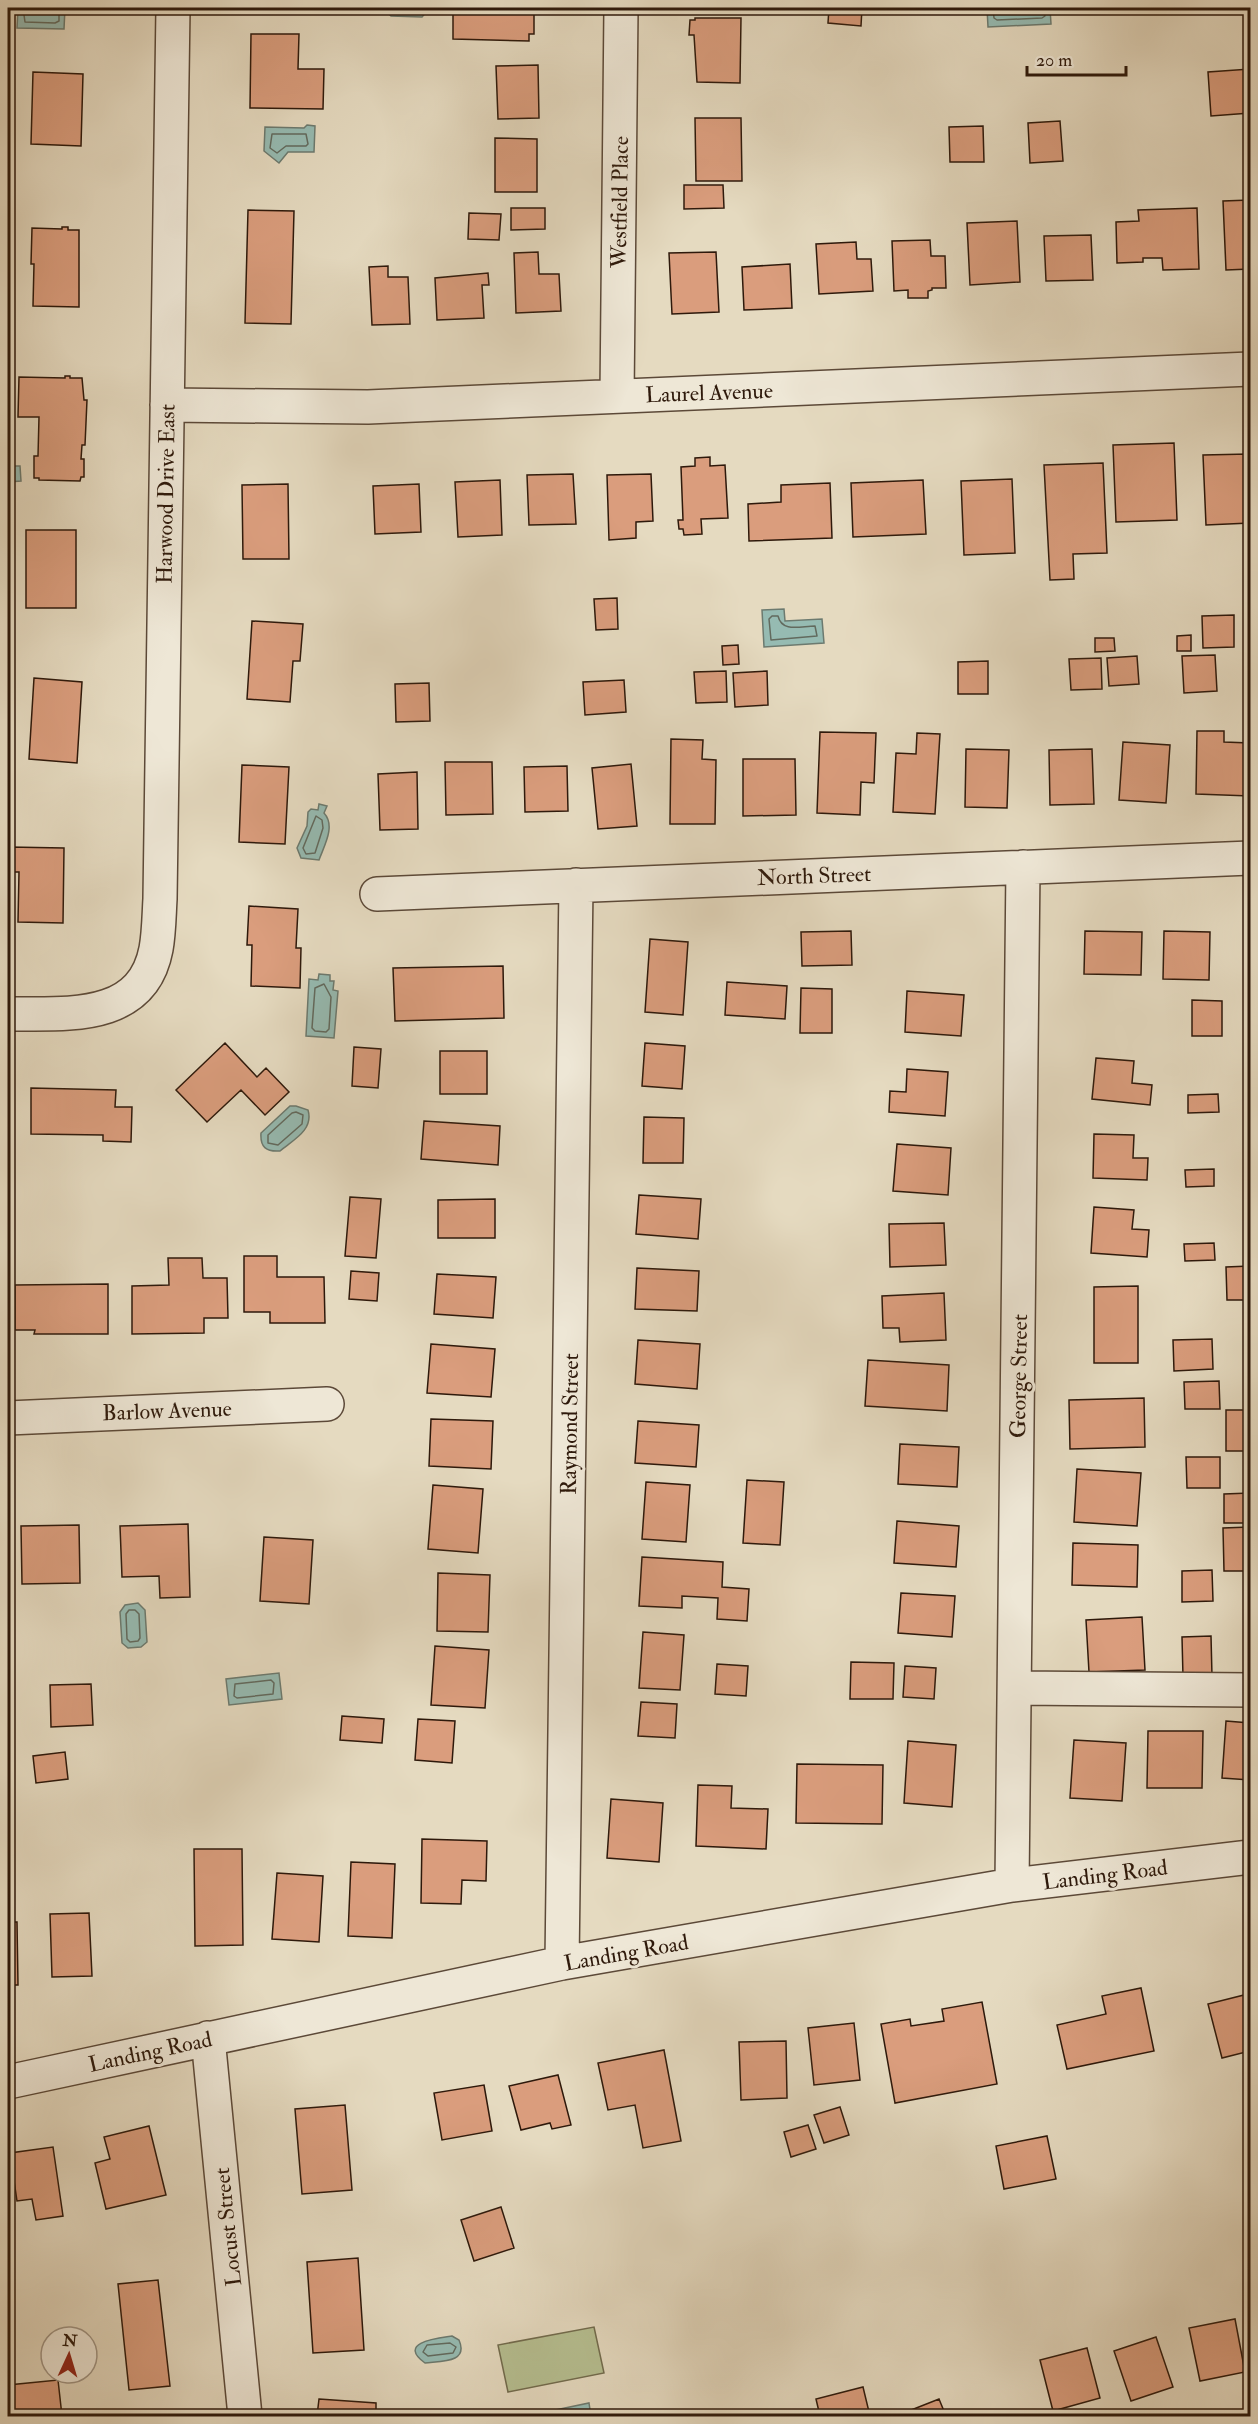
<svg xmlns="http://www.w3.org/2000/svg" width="1258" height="2424" viewBox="0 0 1258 2424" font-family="'IM FELL Double Pica',serif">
<rect width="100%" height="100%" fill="#e5dac0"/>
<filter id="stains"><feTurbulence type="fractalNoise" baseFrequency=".00333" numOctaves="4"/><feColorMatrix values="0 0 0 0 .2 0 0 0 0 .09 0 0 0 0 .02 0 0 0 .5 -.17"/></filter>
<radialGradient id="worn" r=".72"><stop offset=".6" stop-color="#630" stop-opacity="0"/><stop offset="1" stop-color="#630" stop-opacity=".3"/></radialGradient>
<path fill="#b6bf91" stroke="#726c4e" stroke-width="1.5" d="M594 2327 604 2373 508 2392 498 2345Z"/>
<path fill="#96bbb2" stroke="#6c7a6f" stroke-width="1.5" d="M18 8H65L64 29 17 28Z
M383 8H430L422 17 391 16Z
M987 8H1050L1051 24 988 27Z
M307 125 315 126 314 152H288L279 163 264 151 265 127 304 128Z
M8 424H10L11 466H20L21 481 8 482Z
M784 609 785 621 822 619 824 643 764 647 762 610Z
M319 804 327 806 324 813C336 826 324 846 319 860L301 858 297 848 307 826 308 812 311 809 318 810Z
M319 974 330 975V981H334L333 990 338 991 334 1038 306 1036 309 979 318 980Z
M290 1106H296L308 1110C314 1130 293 1140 280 1151 266 1152 260 1147 261 1133Z
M138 1603 145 1610 147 1642 141 1647 128 1648 122 1643 120 1612 125 1605Z
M279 1673 282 1699 229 1705 226 1679Z
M452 2336 459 2340C469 2363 441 2361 425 2363 396 2342 439 2338 452 2336Z
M589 2403 591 2416H531V2415Z"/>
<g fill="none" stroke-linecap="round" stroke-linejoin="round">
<path stroke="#626a5e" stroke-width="1.5" d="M23 8 25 22 55 23 59 21V8
M993 8 994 18 997 20 1042 18 1045 16 1044 8
M272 134H306L308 144 306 146H286L277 153 270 148Z
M772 616H778C782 633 801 626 815 626L817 636 771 640 769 619Z
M316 816 322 820 323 828 315 853 306 854 303 848Z
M324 984 331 997 329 1029 326 1032 315 1031 312 1028 315 988Z
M296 1112 303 1115 302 1124 278 1145 268 1143V1135L292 1113Z
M129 1610H135L139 1614 140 1638 138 1641 130 1642 127 1639 126 1614Z
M271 1680 274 1683 273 1694 237 1698 234 1696 235 1684Z
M450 2343 456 2347 453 2353 428 2356 423 2352 427 2345Z"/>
</g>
<path fill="#da9d7d" stroke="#2e190b" stroke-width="1.5" d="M453 8H530V10H534V34H529V41L453 39Z
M751 8H787V10Z
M829 8H862L861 26 828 23Z
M874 8H900V14L874 13Z
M695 18H741L740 83 697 82 694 35H689L690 20H695Z
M251 34H299L298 69H324L323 109 250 108Z
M538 65 539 118 498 119 496 66Z
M1250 69V113L1211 116 1208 72Z
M33 72 83 74 81 146 31 144Z
M695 118H741L742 181H696Z
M1060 121 1063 161 1030 163 1028 123Z
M983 126 984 162H950L949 127Z
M495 138 537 139V192H495Z
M684 185H723L724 208 684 209Z
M1250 200V269L1226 270 1223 201Z
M511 208H545V229L511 230Z
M1197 208 1199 269 1163 270 1162 258H1143V262L1117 263 1116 222 1139 221 1138 210Z
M248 210 294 211 291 324 245 323Z
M469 213 501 214 499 240 468 239Z
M1017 221 1020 282 970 285 967 223Z
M62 227H68V230H79V307L33 306 34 264H31L32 228 62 229Z
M1091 235 1093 280 1046 281 1044 236Z
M930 240 931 256H945L946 288H932V290L928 291V298H908V290L894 291 892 241Z
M856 242 857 259H871L873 291 819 294 816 244Z
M538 252 539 274H559L561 311 516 313 514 253Z
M716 252 719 312 672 314 669 253Z
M790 264 792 308 744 310 742 267Z
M388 266V277H408L410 324 372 325 369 267Z
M488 273 489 285H482L484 318 437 320 435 278Z
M65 376H70V378H82L84 400H87L85 445H82L81 459H84V477H81L80 481 39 480V478H34V456H38L39 417H18L19 377 65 378Z
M1174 443 1177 520 1116 522 1113 445Z
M1249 454 1250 523 1206 525 1203 455Z
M710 457V466L725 465 728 518 701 519 702 534 684 535 683 529H679L678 520H683L681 467 695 466V458Z
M1103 463 1107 553 1073 554 1074 579 1050 580 1044 465Z
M573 474 576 524 529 525 527 475Z
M651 474 653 521 636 522V538L609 540 607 475Z
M1012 479 1015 553 964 555 961 481Z
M500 480 502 535 458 537 455 482Z
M923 480 926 534 853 537 851 483Z
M830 483 832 538 749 541 748 504 781 502V485Z
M288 484 289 559H243L242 485Z
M419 484 421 532 375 534 373 486Z
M26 530H76V608H26Z
M617 598 618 629 596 630 594 599Z
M1234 615V647L1203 648 1202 616Z
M252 621 303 624 300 661H293L290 702 247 699Z
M1191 635V651H1177V636Z
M1095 638H1114L1115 651 1095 652Z
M738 645 739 664 723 665 722 646Z
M1215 655 1217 691 1184 693 1182 656Z
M1137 656 1139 684 1109 686 1107 658Z
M1101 658 1102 689 1071 690 1069 659Z
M988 661V694H958V662Z
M726 671 727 702 696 703 694 672Z
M767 671 768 705 735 707 733 673Z
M34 678 82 682 77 763 29 759Z
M624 680 626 712 585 715 583 682Z
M429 683 430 721 396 722 395 684Z
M1197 731H1224V742L1250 743V796L1196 794Z
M820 732 876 733 874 783 861 782 860 815 817 813Z
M917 733 940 734 935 814 893 812 896 753 916 754Z
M671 739 703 740 702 759 716 760 715 824H670Z
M1123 742 1170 745 1166 803 1119 800Z
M966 749 1009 750 1007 808 965 807Z
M1092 749 1094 804 1050 805 1049 750Z
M743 759H795L796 815 743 816Z
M445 762H492L493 814 446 815Z
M631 764 637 826 598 829 592 768Z
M242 765 289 767 285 844 239 842Z
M567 766 568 811 525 812 524 767Z
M417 772 418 829 380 830 378 774Z
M8 847 64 848 63 923 18 922 19 872H8Z
M249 906 298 909 296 948H301L300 988 251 986 252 945H247Z
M851 931 852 965 802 966 801 932Z
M1085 931 1142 932 1141 975 1084 974Z
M1164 931 1210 932 1209 980 1163 979Z
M650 939 688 942 683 1015 645 1012Z
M503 966 504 1018 395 1021 393 968Z
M727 982 787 986 785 1019 725 1015Z
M801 988 832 989V1033H800Z
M907 991 964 995 961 1036 905 1032Z
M1192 1000 1222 1001V1036H1192Z
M225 1043 257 1077 266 1068 289 1092 265 1115 241 1090 207 1122 176 1090Z
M645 1043 685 1046 682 1089 642 1086Z
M354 1047 381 1049 378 1088 352 1086Z
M440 1051H487V1094H440Z
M1096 1058 1134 1061 1132 1083 1152 1085 1150 1105 1092 1099Z
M907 1069 948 1072 945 1116 889 1112 890 1091 906 1092Z
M31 1088 116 1090 115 1107H132L131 1142 103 1141V1135L31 1134Z
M1218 1094 1219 1112 1188 1113V1095Z
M644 1117 684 1118 683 1163H643Z
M424 1121 500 1126 498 1165 421 1159Z
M1094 1134 1134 1135 1133 1158H1148L1147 1180 1093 1178Z
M897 1144 951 1148 948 1195 893 1191Z
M1214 1169V1186L1186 1187 1185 1170Z
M639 1195 701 1199 698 1239 636 1234Z
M350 1197 381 1199 376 1258 345 1256Z
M495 1199V1238H438V1200Z
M1094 1207 1134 1210 1132 1229 1149 1230 1147 1257 1091 1253Z
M944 1223 946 1265 890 1267 889 1224Z
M1214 1243 1215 1260 1185 1261 1184 1244Z
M244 1256H277V1277H324L325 1323H270V1312H244Z
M168 1258H202L203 1278H227L228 1318H204V1333L132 1334V1286L169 1285Z
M1250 1266V1300H1227L1226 1267Z
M637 1268 699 1271 697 1311 635 1309Z
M351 1271 379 1273 377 1301 349 1299Z
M437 1274 496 1277 493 1318 434 1314Z
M108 1284V1334H34L35 1330H15V1285Z
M1138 1286V1363H1094V1287Z
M944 1293 946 1340 900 1342 899 1328H883L882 1296Z
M1212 1339 1213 1369 1174 1371 1173 1340Z
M638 1340 700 1344 697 1389 635 1384Z
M431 1344 495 1349 491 1397 427 1393Z
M868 1360 949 1365 947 1411 865 1406Z
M1219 1381 1220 1409H1185L1184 1382Z
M1144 1398 1145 1447 1070 1449 1069 1400Z
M1226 1410H1250V1451H1226Z
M431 1419 493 1421 491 1469 429 1466Z
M638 1421 699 1425 696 1467 635 1463Z
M900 1444 959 1447 957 1487 898 1484Z
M1186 1457H1220V1488H1187Z
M1077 1469 1141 1473 1137 1526 1074 1522Z
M747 1480 784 1482 780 1545 743 1543Z
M646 1482 690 1485 686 1542 642 1539Z
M433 1485 483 1489 478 1553 428 1549Z
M1250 1493V1523H1224V1494Z
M897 1521 959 1526 956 1567 894 1563Z
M188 1524 190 1597 160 1598 159 1576 122 1577 120 1526Z
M79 1525 80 1583 22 1584 21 1526Z
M1250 1527V1571H1224L1223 1528Z
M264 1537 313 1540 309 1604 260 1601Z
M1073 1543 1138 1545 1137 1587 1072 1585Z
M642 1557 723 1562 722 1587 749 1589 747 1621 717 1619 718 1598 682 1596V1608L639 1606Z
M1212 1570 1213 1601 1182 1602V1571Z
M438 1573 490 1575 488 1632 437 1631Z
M901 1593 955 1596 952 1637 898 1633Z
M1142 1617 1145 1670 1089 1672 1086 1620Z
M643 1632 684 1635 680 1690 639 1688Z
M1211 1636 1212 1676 1183 1677 1182 1637Z
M435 1646 489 1650 485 1708 431 1705Z
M851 1662 894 1663 893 1699H850Z
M717 1664 748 1666 746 1696 715 1694Z
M905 1666 936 1668 934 1699 903 1697Z
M91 1684 93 1725 51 1727 50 1685Z
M641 1702 677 1704 675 1738 638 1736Z
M342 1716 384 1719 382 1743 340 1740Z
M418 1719 455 1721 452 1763 415 1760Z
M1226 1721 1250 1723V1780L1222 1778Z
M1148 1731H1203L1202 1788H1147Z
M1074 1740 1126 1743 1122 1801 1070 1798Z
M908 1741 956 1745 952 1807 904 1803Z
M65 1752 68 1779 36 1783 33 1756Z
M797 1764 883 1765 882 1824 796 1823Z
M698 1785 732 1786 731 1808 768 1809 766 1849 696 1846Z
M611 1799 663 1803 659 1862 607 1858Z
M422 1839 487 1841 486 1881 462 1880 461 1904 421 1903Z
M194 1849H242L243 1945 195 1946Z
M351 1862 395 1864 392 1938 348 1936Z
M277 1873 323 1876 319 1942 272 1939Z
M89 1913 92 1976 52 1977 50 1914Z
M8 1922H17L18 1985H8Z
M1141 1988 1154 2051 1067 2069 1057 2025 1106 2014 1102 1996Z
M1248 1994 1250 2005V2051L1222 2058 1208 2004Z
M982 2002 997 2084 895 2103 881 2024 910 2019 911 2026 944 2021 942 2009Z
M854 2023 860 2080 814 2085 808 2028Z
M786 2041 787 2098 741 2100 739 2042Z
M664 2050 681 2141 643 2148 635 2105 608 2110 598 2063Z
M558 2075 571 2125 552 2129 550 2123 521 2130 509 2086Z
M484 2085 492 2131 442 2140 434 2093Z
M345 2105 352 2190 302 2194 295 2109Z
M840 2107 849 2135 824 2143 814 2115Z
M808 2125 816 2149 791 2157 784 2132Z
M149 2126 166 2195 106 2209 95 2163 110 2159 104 2137Z
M1047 2136 1056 2179 1004 2189 996 2146Z
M53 2147 63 2216 36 2220 32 2199 17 2201 10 2153Z
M501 2207 514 2248 474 2261 461 2220Z
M358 2258 364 2350 313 2353 307 2262Z
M158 2280 170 2386 129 2390 118 2284Z
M1235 2319 1245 2372 1200 2381 1189 2328Z
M1156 2337 1173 2387 1131 2401 1114 2351Z
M1087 2348 1100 2398 1053 2411 1040 2360Z
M58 2380 62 2416H8V2385Z
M863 2387 870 2416H820L816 2399Z
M319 2399 376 2403V2416H317Z
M939 2399 946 2416H896Z"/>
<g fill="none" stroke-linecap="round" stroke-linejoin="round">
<g stroke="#5c4938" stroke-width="36">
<path id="minor" d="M617 396 621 8
M167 405 368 407 1250 369
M377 894 1250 858
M8 1014C64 1013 142 1023 156 949 159 933 159 915 160 899L173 8
M8 1418 327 1404
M1015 1688 1250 1690
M1012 1885 1023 867
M562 1963 576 885
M208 2038 245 2416
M8 2082 562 1963 1012 1885 1250 1857"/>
</g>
<use href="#minor" stroke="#eee7d6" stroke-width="33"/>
</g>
<g text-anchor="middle" stroke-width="6" stroke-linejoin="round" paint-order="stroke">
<g font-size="22" fill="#2e190b" stroke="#eee7d6">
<text transform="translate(619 202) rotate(-89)" y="8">Westfield Place</text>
<text transform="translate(709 392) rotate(-2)" y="8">Laurel Avenue</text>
<text transform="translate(165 494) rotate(-89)" y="8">Harwood Drive East</text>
<text transform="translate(814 875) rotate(-2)" y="8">North Street</text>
<text transform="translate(1018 1376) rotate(-89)" y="8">George Street</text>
<text transform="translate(167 1410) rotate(-2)" y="8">Barlow Avenue</text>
<text transform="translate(569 1424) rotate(-89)" y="8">Raymond Street</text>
<text transform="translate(1105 1874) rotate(-7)" y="8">Landing Road</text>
<text transform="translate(626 1952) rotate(-10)" y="8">Landing Road</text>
<text transform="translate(150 2051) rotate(-12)" y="8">Landing Road</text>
<text transform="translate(227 2227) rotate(-96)" y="8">Locust Street</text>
</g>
</g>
<rect width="1258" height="2424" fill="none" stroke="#e5dac0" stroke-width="30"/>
<rect x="9" y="9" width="1240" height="2406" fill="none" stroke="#2e190b" stroke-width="3"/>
<rect x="15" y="15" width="1228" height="2394" fill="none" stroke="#2e190b" stroke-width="1.5"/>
<g transform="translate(69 2355) rotate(4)"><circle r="28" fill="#eee7d6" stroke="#a19585" stroke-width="1.5"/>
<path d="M0-4.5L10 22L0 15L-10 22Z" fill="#8f2418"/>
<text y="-9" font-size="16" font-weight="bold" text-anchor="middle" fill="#2e190b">N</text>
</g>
<path d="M1027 66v9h99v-9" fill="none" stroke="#2e190b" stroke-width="3"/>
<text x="1036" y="66" font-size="18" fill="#2e190b" stroke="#eee7d6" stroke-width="4.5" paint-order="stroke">20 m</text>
<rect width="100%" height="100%" filter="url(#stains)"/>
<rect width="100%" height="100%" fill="url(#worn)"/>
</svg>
